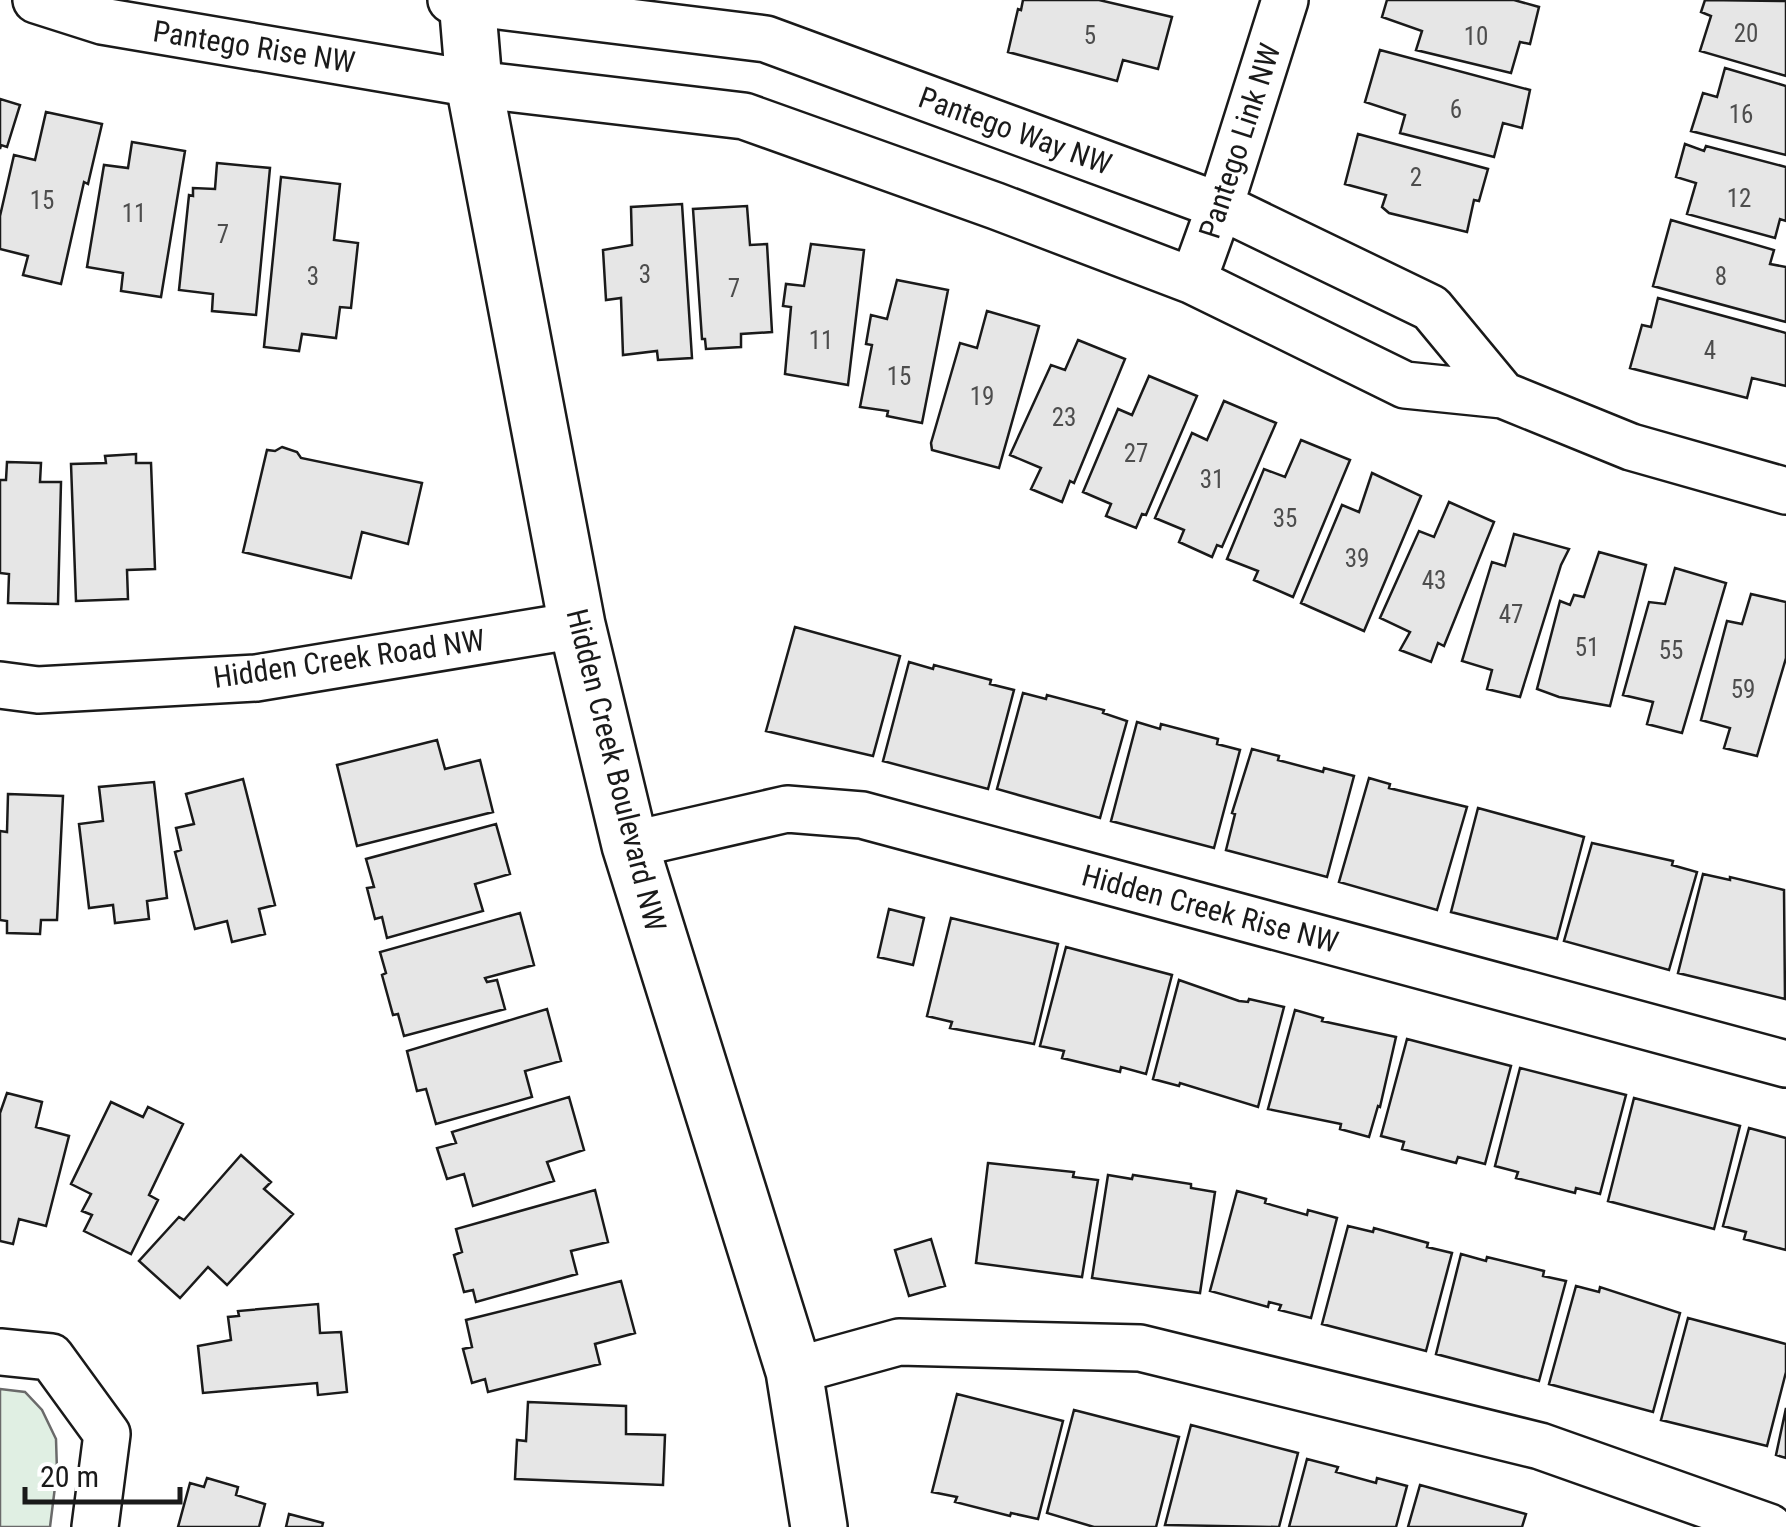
<svg xmlns="http://www.w3.org/2000/svg" width="1786" height="1527" viewBox="0 0 1786 1527" font-family="'Roboto Condensed',sans-serif">
<rect width="100%" height="100%" fill="#fff"/>
<path fill="#e0efe3" stroke="#6a6a6a" stroke-width="2.5" d="M0 1389 25 1392 42 1410 56 1439 57 1471 50 1527H0Z"/>
<path fill="#e6e6e6" stroke="#1a1a1a" stroke-width="2.5" d="M1023 0H1099L1172 17 1158 69 1123 60 1117 81 1008 52 1018 9 1021 10Z
M1387 0H1514L1539 7 1530 44 1520 42 1511 73 1416 50 1422 31 1382 17Z
M1705 0 1786 1V76L1700 51 1711 16 1701 12Z
M1380 50 1530 90 1522 128 1503 123 1494 157 1400 133 1405 115 1365 102Z
M1725 68 1786 86V155L1691 131 1703 93 1717 97Z
M0 99 20 105 7 147 1 145 0 149Z
M46 112 102 124 88 184 84 182 61 284 23 275 28 256 0 249V216L14 155 35 160Z
M1358 134 1488 169 1479 201 1474 200 1467 232 1389 213 1382 207 1386 195 1345 184Z
M132 142 185 151 161 297 121 291 123 273 87 267 104 165 128 168Z
M1685 144 1704 151 1706 146 1786 167V221L1780 219 1775 238 1687 214 1696 183 1676 177Z
M217 163 270 168 256 315 212 311 213 294 179 290 189 195 193 196V188L215 189Z
M281 177 340 184 334 240 358 243 351 308 340 307 336 338 302 334 299 351 264 347Z
M682 204 692 358 658 360 657 351 623 355 621 298 606 300 603 250 632 245 631 207Z
M747 206 750 245 767 244 772 332 741 334V347L706 349 705 339H702L693 209Z
M1671 220 1774 250 1770 264 1786 267V322L1653 286Z
M811 244 864 250 848 385 785 374 791 307 783 306 786 284 804 286Z
M897 280 948 290 922 423 887 416 888 411 860 407 872 345 866 344 871 315 887 319Z
M1658 298 1786 333V386L1752 378 1747 398 1630 368 1642 325 1651 327Z
M987 311 1039 326 999 468 932 450 931 443 960 343 977 348Z
M1078 340 1125 359 1074 483 1070 481 1062 502 1031 489 1041 468 1010 455 1051 365 1065 370Z
M1149 376 1197 396 1146 515 1142 514 1136 528 1106 516 1111 504 1083 492 1118 409 1132 415Z
M1224 401 1276 423 1222 547 1217 545 1212 557 1179 542 1184 530 1155 518 1192 433 1207 440Z
M1301 440 1350 460 1293 597 1254 580 1258 571 1227 559 1264 469 1285 477Z
M282 447 297 452 301 458 422 483 408 544 362 532 351 578 243 552 267 450 275 451Z
M136 454V463H151L155 569 127 570 128 599 76 601 71 464 106 463 105 456Z
M7 462 41 463 40 482H61L58 604 8 603 9 574 0 573V480H6Z
M1372 473 1421 496 1364 631 1301 603 1342 505 1359 512Z
M1449 502 1494 522 1444 646 1438 643 1431 662 1400 650 1410 632 1380 618 1419 531 1434 537Z
M1514 534 1569 549 1561 565 1520 697 1487 689 1492 670 1462 661 1492 562 1505 566Z
M1599 552 1646 565 1610 706 1559 697 1537 689 1560 601 1570 605 1574 595 1584 597Z
M1675 568 1726 583 1682 733 1647 724 1653 702 1623 695 1649 602 1665 604Z
M1751 594 1786 602V658L1757 756 1724 748 1730 728 1701 720 1727 621 1742 624Z
M795 627 900 656 873 756 766 731Z
M909 662 933 669 934 665 991 680 990 684 1014 690 988 789 883 761Z
M1023 693 1046 699 1047 695 1104 710 1103 713 1127 721 1100 818 997 789Z
M1137 722 1160 729 1161 724 1218 739 1217 744 1240 750 1214 848 1111 821Z
M437 740 445 769 480 760 493 812 357 846 337 765Z
M1252 749 1279 756 1278 760 1323 772 1324 768 1354 776 1327 877 1226 850 1235 814 1232 813Z
M1369 778 1390 784 1389 788 1467 807 1437 910 1339 882Z
M243 779 275 905 259 909 265 934 232 942 227 921 195 929 175 852 181 850 176 828 194 824 186 794Z
M154 782 167 898 147 901 149 919 115 923 113 905 89 908 79 824 103 821 99 787Z
M8 794 63 796 57 920H41L40 934 7 933V921L0 920V831L7 832Z
M1478 808 1584 837 1557 939 1451 912Z
M496 824 510 874 475 884 483 911 387 938 382 917 375 919 367 888 374 887 366 859Z
M1592 843 1673 861 1672 865 1697 872 1669 970 1564 941Z
M1703 874 1730 880V877L1784 890 1785 999 1678 973Z
M889 909 924 918 913 965 878 957Z
M520 913 534 965 485 978 487 982 497 980 505 1009 404 1036 398 1014 393 1015 382 975 386 973 380 952Z
M951 918 1058 944 1034 1044 950 1028 952 1022 927 1016Z
M1066 947 1172 975 1146 1074 1121 1067 1120 1072 1062 1058 1064 1051 1040 1046Z
M1179 980 1239 1001 1248 1002 1249 999 1284 1007 1258 1107 1180 1083 1179 1086 1153 1079Z
M547 1009 561 1061 525 1071 532 1097 436 1124 426 1089 417 1091 407 1051Z
M1295 1010 1323 1018 1322 1021 1396 1037 1380 1107 1378 1106 1369 1137 1340 1129 1341 1124 1268 1109Z
M1407 1039 1511 1066 1485 1164 1458 1157 1456 1163 1402 1149 1404 1142 1381 1136Z
M1520 1068 1626 1095 1600 1194 1576 1188 1575 1193 1516 1178 1518 1172 1495 1166Z
M7 1093 42 1102 36 1127 69 1136 46 1226 19 1219 13 1244 0 1241V1113Z
M569 1097 584 1150 547 1162 554 1181 473 1206 464 1174 447 1179 437 1148 456 1143 452 1132Z
M1634 1098 1740 1126 1714 1229 1608 1201Z
M111 1102 143 1117 148 1107 183 1124 149 1195 158 1200 131 1254 84 1231 92 1215 82 1211 91 1194 71 1184Z
M1749 1128 1786 1138V1250L1744 1239 1746 1232 1723 1226Z
M241 1155 271 1182 264 1189 293 1214 227 1285 208 1267 180 1298 139 1261 179 1217 184 1220Z
M988 1163 1074 1172 1073 1177 1098 1180 1082 1277 976 1263Z
M1108 1175 1132 1179 1133 1175 1191 1184V1188L1215 1192 1200 1293 1092 1278Z
M595 1190 608 1242 571 1251 577 1274 476 1302 473 1290 464 1292 454 1255 462 1252 456 1229Z
M1237 1191 1266 1199 1265 1203 1307 1215 1308 1210 1337 1218 1311 1318 1279 1310 1281 1305 1269 1302 1268 1307 1210 1291Z
M1348 1226 1373 1232 1374 1228 1428 1243 1427 1247 1452 1253 1426 1351 1322 1324Z
M931 1239 945 1286 909 1296 895 1250Z
M1461 1254 1486 1261 1487 1257 1544 1271 1543 1276 1566 1281 1539 1381 1436 1354Z
M621 1281 635 1333 595 1344 600 1364 488 1392 485 1379 472 1383 463 1349 472 1347 466 1320Z
M1576 1286 1599 1292 1600 1287 1680 1313 1653 1412 1549 1384Z
M318 1304 320 1333 341 1332 347 1392 318 1395 317 1383 203 1393 198 1346 231 1340 228 1317 239 1316 238 1311Z
M1688 1318 1786 1344V1372L1767 1446 1661 1420Z
M957 1394 1063 1421 1038 1519 1011 1513 1010 1516 955 1502 957 1497 932 1492Z
M528 1402 626 1406V1434L665 1435 663 1485 515 1479 517 1440 526 1441Z
M1786 1408V1458L1776 1455Z
M1074 1410 1179 1437 1156 1527H1094L1047 1513Z
M1191 1425 1298 1453 1279 1527 1165 1525Z
M1307 1459 1338 1467 1336 1472 1376 1483 1377 1478 1407 1486 1396 1527H1289Z
M207 1478 238 1487 236 1495 265 1504 259 1527H178L190 1483 204 1487Z
M1420 1485 1526 1514 1522 1527H1408Z
M289 1514 323 1523 322 1527H286Z"/>
<g fill="none" stroke-linecap="round" stroke-linejoin="round">
<g stroke="#1a1a1a" stroke-width="50">
<path id="minor" d="M36 0 102 21 474 84 744 116 996 206 1193 281 1405 385 1503 395 1631 447 1786 491
M451 0 766 39 1220 206 1431 308 1503 395
M1193 281 1220 206 1285 0
M0 685 38 690 256 678 577 625
M630 845 787 809 862 815 1786 1064
M0 1352 51 1357 107 1434 95 1527
M794 1371 899 1342 1140 1348 1540 1446 1769 1527"/>
</g>
<g stroke="#1a1a1a" stroke-width="60">
<path id="tertiary" d="M467 0 474 84 577 625 630 845 794 1371 819 1527"/>
</g>
<use href="#minor" stroke="#fff" stroke-width="45"/>
<use href="#tertiary" stroke="#fff" stroke-width="55"/>
</g>
<g text-anchor="middle" stroke-width="8" stroke-linejoin="round" paint-order="stroke">
<g font-size="25" fill="#4d4d4d">
<text x="1746" y="42">20</text>
<text x="1090" y="44">5</text>
<text x="1476" y="45">10</text>
<text x="1456" y="118">6</text>
<text x="1741" y="123">16</text>
<text x="1416" y="186">2</text>
<text x="1739" y="207">12</text>
<text x="42" y="209">15</text>
<text x="134" y="222">11</text>
<text x="223" y="243">7</text>
<text x="645" y="283">3</text>
<text x="313" y="285">3</text>
<text x="1721" y="285">8</text>
<text x="734" y="297">7</text>
<text x="821" y="349">11</text>
<text x="1710" y="359">4</text>
<text x="899" y="385">15</text>
<text x="982" y="405">19</text>
<text x="1064" y="426">23</text>
<text x="1136" y="462">27</text>
<text x="1212" y="488">31</text>
<text x="1285" y="527">35</text>
<text x="1357" y="567">39</text>
<text x="1434" y="589">43</text>
<text x="1511" y="623">47</text>
<text x="1587" y="656">51</text>
<text x="1671" y="659">55</text>
<text x="1743" y="698">59</text>
</g>
<g font-size="30" fill="#1a1a1a" stroke="#fff">
<text transform="translate(254 47) rotate(9)" y="10">Pantego Rise NW</text>
<text transform="translate(1015 131) rotate(20)" y="10">Pantego Way NW</text>
<text transform="translate(1240 141) rotate(-72)" y="10">Pantego Link NW</text>
<text transform="translate(349 659) rotate(-8)" y="10">Hidden Creek Road NW</text>
<text transform="translate(616 770) rotate(76)" y="10">Hidden Creek Boulevard NW</text>
<text transform="translate(1210 909) rotate(15)" y="10">Hidden Creek Rise NW</text>
</g>
</g>
<path d="M25 1487v15h155v-15" fill="none" stroke="#1a1a1a" stroke-width="5"/>
<text x="40" y="1487" font-size="30" fill="#1a1a1a" stroke="#ffffff" stroke-width="8" paint-order="stroke">20 m</text>
</svg>
